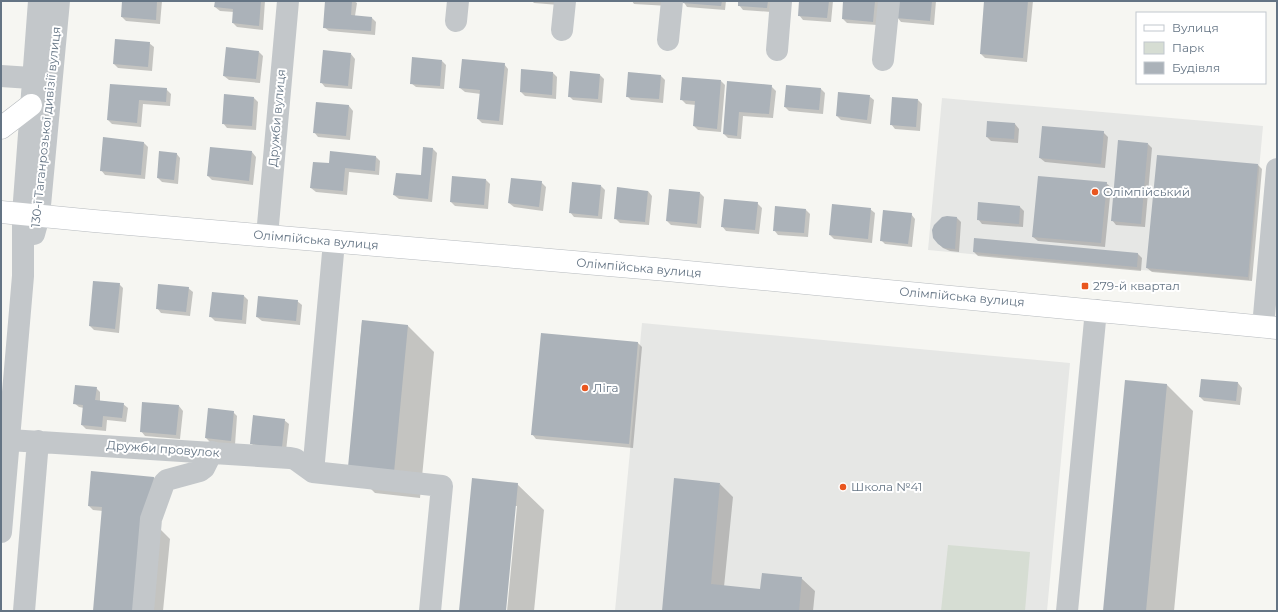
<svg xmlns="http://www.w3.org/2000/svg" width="1278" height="612" viewBox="0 0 1278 612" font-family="Montserrat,sans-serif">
<rect width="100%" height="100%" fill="#f6f6f2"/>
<path fill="#e6e7e5" d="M942 98 1263 126 1249 280 928 250Z
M642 323 1070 363 1047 611H615Z"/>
<path fill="#d6ddd3" d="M948 545 1030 552 1025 611H941Z"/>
<path fill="#0003" d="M123 1H162L160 24 126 21 122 17Z
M216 1H265L263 30 237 27 233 23 234 12 220 11 215 7Z
M326 1H354L357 3 355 16 372 18 376 22 375 35 329 31 324 27Z
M532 1H559V5L534 3Z
M632 1H669V6L634 4Z
M683 1H726L725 10 687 7Z
M739 1H772L771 12 743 10 739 5Z
M800 1H833L831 22 803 20 799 15Z
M844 1H879L877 25 847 23 843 19Z
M898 1H936L934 25 901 22 897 17Z
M985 1H1033L1027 62 985 58 981 54Z
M116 40 149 43 154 47 152 71 118 68 114 64Z
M259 52 263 56 260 83 229 80 224 76Z
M351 54 355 59 352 89 325 87 321 82Z
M442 61 446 65 444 89 416 87 411 83Z
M504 64 508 69 503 125 482 123 478 119 481 94 465 92 460 88Z
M553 73 557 77 556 99 525 96 521 92Z
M600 75 604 79 602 103 573 100 569 96Z
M661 76 665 80 663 103 631 100 627 96Z
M721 81 725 85 721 132 698 130 694 126 696 105 686 104 681 99Z
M728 82 771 86 776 91 773 118 743 116 741 139 728 138 724 134Z
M111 85 166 89 171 94 170 106 143 104 141 127 112 124 108 120Z
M787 86 821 89 825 93 823 114 789 111 785 107Z
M869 96 874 100 871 124 841 120 837 116Z
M254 98 258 102 256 130 227 128 223 123Z
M918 100 922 104 920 131 895 129 891 124Z
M317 103 349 106 353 111 350 140 318 137 314 132Z
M1015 124 1019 129 1018 143 991 141 987 137Z
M1103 132 1108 137 1105 168 1045 162 1040 158Z
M144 143 148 147 145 179 105 175 101 170Z
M1148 144 1152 148 1145 227 1116 225 1112 220Z
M424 148 433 149 437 153 432 202 399 199 394 195 422 176Z
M252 152 256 157 253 185 212 180 208 176Z
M176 153 180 158 178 184 162 182 158 178Z
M376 157 380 161 379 175 349 172 347 195 316 192 311 188 330 164Z
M1258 165 1262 169 1252 281 1152 272 1147 268Z
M486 180 490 184 488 209 455 206 451 202Z
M541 182 546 187 543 211 514 207 509 203Z
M1106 183 1111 187 1105 247 1038 241 1033 237Z
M601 186 605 190 602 219 574 217 570 212Z
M648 191 652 196 649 225 620 223 615 218Z
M700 193 704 197 701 228 671 225 667 221Z
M757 203 762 208 759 234 726 231 722 226Z
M1020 207 1024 211 1023 227 982 224 978 219Z
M870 209 875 213 872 243 834 239 830 235Z
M806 210 810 214 808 237 778 235 774 230Z
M911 214 915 219 912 247 885 244 881 240Z
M957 218 961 222 959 252 950 251 943 248 938 243Z
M974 252 1138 254 1142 258 1141 271 978 256Z
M119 284 123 288 119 333 94 330 90 326Z
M188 288 193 292 190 316 161 313 157 308Z
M244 296 248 300 246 324 215 321 211 317Z
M297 301 302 305 300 325 262 321 257 317Z
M362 321 408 326 434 352 420 498 375 493 349 467Z
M542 334 638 343 642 347 633 448 536 439 532 434Z
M1126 381 1167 385 1193 411 1174 611H1104Z
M1238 383 1242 388 1240 405 1204 401 1200 397Z
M96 388 100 392V401L123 404 128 408 126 422 107 420 106 431 86 429 82 425 84 408 79 407 74 403Z
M179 406 183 411 180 439 145 436 141 431Z
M233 412 237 416 235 445 210 442 206 438Z
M284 420 289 424 286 451 256 448 251 443Z
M92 472 154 478 158 482 146 515 170 539 163 611H94L103 511 93 510 89 506Z
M517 484 544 510 534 611H507L517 506H515L505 611H460Z
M720 484 733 497 724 587 761 590 801 578 815 591 813 611H663Z"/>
<path fill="#abb2b9" d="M122 1H157L156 20 121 17Z
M215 1H261L259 26 232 23 233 9 214 7Z
M325 1H352L351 15 372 17 371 31 323 28Z
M682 1H722L721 6 682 3Z
M738 1H768L767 8 738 6Z
M799 1H829L827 18 798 16Z
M843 1H875L873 22 842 19Z
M897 1H932L930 21 896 18Z
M984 1H1028L1023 58 980 54Z
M115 39 150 42 148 67 113 64Z
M226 47 259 51 256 79 223 76Z
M323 50 351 53 348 86 320 83Z
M412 57 442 60 440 86 410 84Z
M462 59 505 63 499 121 477 119 480 90 459 88Z
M521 69 553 72 552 95 520 92Z
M570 71 600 74 598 99 568 97Z
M628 72 661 75 659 99 626 97Z
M682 77 721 80 717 129 693 126 695 101 680 100Z
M727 81 772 85 769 114 739 112 737 136 723 134Z
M110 84 167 88 166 102 139 100 137 123 107 120Z
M786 85 821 88 819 110 784 107Z
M838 92 870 95 867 120 836 116Z
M224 94 254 97 252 126 222 124Z
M892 97 918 99 916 127 890 125Z
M316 102 349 105 346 136 313 133Z
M987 121 1015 123 1014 139 986 137Z
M1042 126 1104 131 1101 164 1039 158Z
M103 137 144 142 141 175 100 171Z
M1118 140 1148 143 1141 224 1111 221Z
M210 147 252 151 249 181 207 176Z
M423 147 433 148 428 199 393 195 396 173 421 175Z
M159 151 177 153 174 180 157 178Z
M330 151 376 156 375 171 345 168 343 191 310 188 313 162 329 163Z
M1157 155 1258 164 1248 277 1146 268Z
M452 176 486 179 484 205 450 202Z
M1038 176 1107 182 1101 243 1032 237Z
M511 178 542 181 539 207 508 203Z
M572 182 601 185 598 216 569 213Z
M617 187 648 191 645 222 614 219Z
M669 189 700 192 697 224 666 221Z
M724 199 758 202 755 230 721 227Z
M978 202 1020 206 1019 224 977 220Z
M832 204 871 208 868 239 829 235Z
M775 206 806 209 804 233 773 231Z
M883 210 912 213 908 244 880 241Z
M947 216 957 217 955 249 944 248 938 244 933 238 932 230 934 225 942 217Z
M974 238 1138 253 1137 267 973 252Z
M93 281 120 283 115 329 89 326Z
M158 284 189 287 186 312 156 309Z
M212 292 244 295 242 320 209 317Z
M258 296 298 300 296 321 256 317Z
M362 320 408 325 394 472 348 467Z
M541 333 638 342 629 444 531 435Z
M1201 379 1238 382 1236 401 1199 397Z
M1125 380 1167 384 1146 611H1103Z
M75 385 97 387 95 400 124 403 122 418 103 416 102 427 81 425 83 405 73 404Z
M142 402 179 405 176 435 140 432Z
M208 408 234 411 231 441 205 438Z
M253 415 285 419 282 447 250 444Z
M91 471 154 477 151 512 135 611H93L102 507 88 506Z
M472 478 518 483 506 611H459Z
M674 478 720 483 711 584 760 589 762 573 802 577 799 611H662Z"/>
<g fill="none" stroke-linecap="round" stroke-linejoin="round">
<g stroke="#b6babe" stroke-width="23">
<path id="major" d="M1 128 31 105
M1 212 94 221 667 270 1277 328"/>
</g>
<path stroke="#c3c7ca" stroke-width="22" d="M456 21 458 1
M562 30 565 1
M668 40 672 1
M777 50 781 1
M883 60 889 1
M1 76 46 79
M34 234 39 216 59 1
M267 236 288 1
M1263 327 1277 169
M9 440 290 458 295 459 313 472
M313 472 442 486 430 611
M313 472 334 242
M1 532 23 276V214L39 1
M24 611 38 441
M143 611 151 519 164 483 167 480 200 471 204 468 212 452
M1067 611 1096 310"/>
<use href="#major" stroke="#fff" stroke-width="22"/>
</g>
<g fill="#e9561f" stroke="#fff" stroke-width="1.5">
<circle cx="1095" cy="192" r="4"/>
<rect x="1081" y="282" width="8" height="8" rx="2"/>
<circle cx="585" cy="388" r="4"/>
<circle cx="843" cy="487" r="4"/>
</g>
<g text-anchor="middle" stroke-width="4" stroke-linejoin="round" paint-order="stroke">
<g font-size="12" fill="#647484" stroke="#fff">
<text transform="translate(277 118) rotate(-85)" y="4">Дружби вулиця</text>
<text transform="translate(46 127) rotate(-84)" y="4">130-ї Таганрозької дивізії вулиця</text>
<text transform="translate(316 240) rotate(5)" y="4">Олімпійська вулиця</text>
<text transform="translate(639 268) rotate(5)" y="4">Олімпійська вулиця</text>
<text transform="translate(962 297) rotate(5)" y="4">Олімпійська вулиця</text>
<text transform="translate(163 449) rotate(4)" y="4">Дружби провулок</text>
</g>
<g font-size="12" fill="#647484" stroke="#fff" text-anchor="start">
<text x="1103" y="196">Олімпійський</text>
<text x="1093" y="290">279-й квартал</text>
<text x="593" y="392">Ліга</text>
<text x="851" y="491">Школа №41</text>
</g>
</g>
<rect width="1278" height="612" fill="none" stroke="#647484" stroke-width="4"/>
<rect x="1136" y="12" width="130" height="72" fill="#ffffff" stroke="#c1c7ce"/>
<rect x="1144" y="25" width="20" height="6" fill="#ffffff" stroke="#c1c7ce"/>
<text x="1172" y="32" font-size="12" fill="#647484">Вулиця</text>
<rect x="1144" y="42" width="20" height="12" fill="#d6ddd3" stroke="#c1c7ce"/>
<text x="1172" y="52" font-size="12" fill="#647484">Парк</text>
<rect x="1144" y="62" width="20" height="12" fill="#abb2b9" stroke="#c1c7ce"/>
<text x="1172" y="72" font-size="12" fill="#647484">Будівля</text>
</svg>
